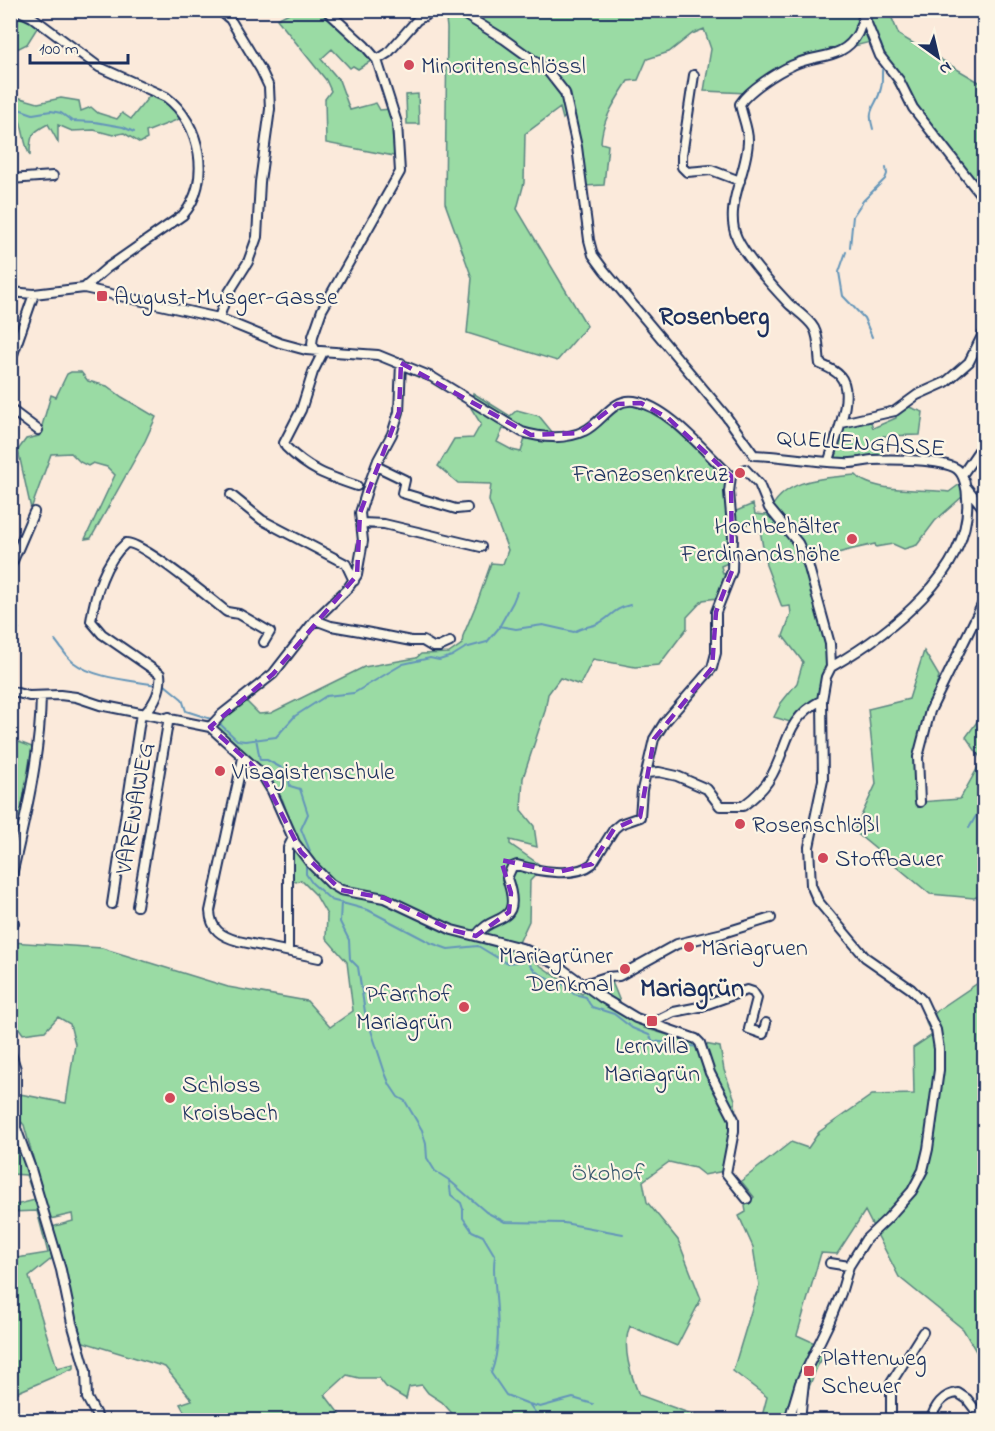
<svg xmlns="http://www.w3.org/2000/svg" width="995" height="1431" viewBox="0 0 995 1431" font-family="'Indie Flower',sans-serif">
<rect width="100%" height="100%" fill="#fbeadb"/>
<filter id="ink" filterUnits="userSpaceOnUse"><feTurbulence type="fractalNoise" baseFrequency=".0167" numOctaves="2"/><feDisplacementMap in="SourceGraphic" scale="12" xChannelSelector="R" yChannelSelector="G"/><feConvolveMatrix kernelMatrix="1 2 1 2 8 2 1 2 1" color-interpolation-filters="sRGB"/></filter>
<g filter="url(#ink)">
<path fill="#9adba4" stroke="#5a8581" stroke-width="1.5" fill-rule="evenodd" d="M293 11H319L362 49 371 61 358 69 353 66 350 68 332 49 321 59 339 80 350 110 376 103 380 110 390 109 394 128V156L326 143 325 99 331 91 326 80 277 19Z
M445 11H457L547 70 565 93 569 113 563 119 560 108 525 134 524 183 517 209 587 326 557 361 467 333 472 278 445 203 447 28Z
M461 11H889L899 35 984 85V186L978 184 915 118 870 42 790 62 748 93 704 91 711 49 704 29 692 34 669 52 647 59 638 80 628 81C616 100 602 119 601 143L608 145 604 185 584 186 566 92 549 68 506 36Z
M15 15 28 17 39 25 27 44 11 52V29Z
M151 94 171 104 182 118 146 132 147 139 140 143 124 133 113 135 94 130 72 131 58 125V142L48 124C30 133 30 137 30 156 24 144 24 133 20 121L11 120 10 95 38 103 61 98 79 101 81 111 91 107 98 113 117 119 122 113 131 119Z
M418 94 419 124H407L406 95Z
M71 372H81L88 381 107 386 122 397 156 417 145 441 91 538 85 539 115 475 107 467 93 463 88 466 80 462 71 453 51 454 31 509 18 450 26 439 39 436 51 395 56 397 67 374Z
M473 393 510 416 517 410 539 416 553 433 528 435C555 441 580 444 601 423 610 415 614 407 626 404 653 398 709 460 727 479L731 541 730 562 721 566 723 574 729 573 717 598 703 600 687 617V628L659 665 635 667 593 659 580 685 560 678 548 694 545 711 523 778 521 810 534 826 537 847 510 840V844L543 867 530 881 529 921 516 949 582 994 586 989 612 982 621 1004 635 1013 644 1028 689 1041 720 1047 724 1070 735 1100 737 1134 724 1171 704 1175 695 1168 669 1162 643 1181 647 1202 678 1240 701 1299 677 1346 630 1326C621 1348 631 1375 639 1395L708 1420H458L442 1402 428 1393 422 1385 409 1387 406 1399 386 1387 379 1378H359L347 1375 325 1395 344 1420H189L180 1404 192 1400 165 1367 80 1341 52 1227 73 1221 72 1214 50 1219 24 1125 14 1112 12 1122 32 1177 55 1256 29 1277 57 1368 74 1364V1368L11 1395V1259L48 1253 37 1211 11 1212V1206L35 1200 26 1175 11 1174V1072H13L15 1093 66 1103 75 1044 70 1024 58 1017 45 1031 23 1034 11 1017V942L102 948 228 987 307 1001 330 1027 353 1011 347 962 326 938 327 915 315 894 301 880 296 882 290 879C290 860 291 841 289 823 284 779 243 753 214 725L244 699 259 714 271 713 364 667 416 658 421 654 449 653 462 644 463 636 478 600 491 563 503 564 508 550 489 501 491 484 458 483 438 466 454 439 473 438 481 424 471 408ZM503 429 526 435 521 452 512 450 497 442Z
M909 407 923 412 920 435 883 436V457L835 459 845 426 871 422 873 428 896 418V415Z
M856 475C872 493 926 489 949 492L960 484 963 496 935 521 917 545 904 549 893 544 876 547 875 544C856 549 818 555 805 568L826 641 827 661 817 699 790 722 774 717 781 703 797 683 803 662 783 636 791 614 790 606 782 607 766 565 759 524H737L734 512 753 504 755 514 765 515 769 513C783 478 824 478 856 475Z
M924 651 939 676 920 743V802L960 799 982 760 966 737 984 712V894L974 898 930 894 854 831 876 784 868 709 909 699Z
M11 739 32 747 14 854 11 862Z
M984 979V1365L963 1329 899 1277 865 1211 837 1254 821 1253 797 1335 828 1349 817 1367 796 1420H761L767 1397 733 1371 759 1285 753 1247 739 1216 746 1212 745 1206 754 1197 741 1181 791 1142 808 1148 819 1132 872 1095 914 1094 913 1048 932 1035 926 1023 938 1010Z"/>
<g fill="none" stroke-linecap="round" stroke-linejoin="round">
<path stroke="#6495b9" stroke-width="2" d="M876 37 881 44 884 56
M10 106 33 114 51 111 61 113 72 121 95 122 123 127 134 132
M873 129C866 107 877 107 881 88 883 80 881 72 883 64
M850 247 853 216 863 201 885 179 887 174 886 168
M846 252 839 272 843 296 864 318 872 337
M499 626 516 629 543 625 574 632C582 627 589 627 597 624 611 618 612 609 630 605
M10 633 19 629
M55 640C61 647 66 657 73 662 95 679 131 680 157 685
M165 685 182 699 186 711 214 720
M219 723 237 740 245 741 276 737 295 716 326 696 354 693 403 664 430 658 439 660 452 656 465 648 487 642 498 629 513 602 517 592
M256 738 260 760H267L287 771 290 786 300 789 308 814 301 829 310 851 307 856
M969 828 976 816 984 811
M306 862V874L312 883 331 900 368 910 431 943 448 949 478 946 506 963 527 961 535 971 554 982 563 984 574 994 586 997 589 1003 592 1007 614 1014 632 1028 649 1035 653 1041 698 1047
M341 902 340 922 349 940 350 959 358 967 365 1012 385 1073 390 1085 398 1097 405 1101 422 1130 426 1144 427 1158 435 1171 449 1180 451 1195 461 1203 463 1209V1218L472 1231 483 1236 495 1256C493 1267 494 1274 495 1284 497 1312 502 1346 491 1373L506 1395 529 1404 538 1416 537 1420
M449 1180 486 1212 505 1222 564 1223 623 1234
M529 1404 540 1407 573 1398 593 1404"/>
<g stroke="#1b2f5e" stroke-width="12">
<path id="minor" d="M17 10 32 17 99 67 166 97C201 123 212 182 183 215L107 268 84 288
M219 10 230 19 261 70 269 87 270 109 260 182 257 237 248 262 226 297 219 318
M457 10 504 39 547 70 565 93 577 147 589 240 593 255 604 270 726 416 754 455
M864 16 880 56 899 80 913 108 984 199
M377 60 388 53 417 20 435 10
M694 75 682 155V167L687 172 711 170 740 181
M10 179 53 176
M10 292 34 294 84 288 219 318 280 343 306 350 378 355 432 377 522 432C541 438 566 440 584 431 602 423 612 398 634 401 670 407 705 453 731 476
M317 352 312 344 313 336 322 310 400 172 397 123 377 60 365 46 326 10
M323 352 313 372 301 410 284 443 286 447C309 470 327 476 357 486
M10 363 34 294
M10 409 38 430
M842 423 895 411 917 395 946 382 969 362 984 332
M754 455C784 456 814 462 844 463 853 464 863 461 872 460 891 459 942 459 957 469 964 474 967 489 967 498 973 571 887 635 831 667
M829 461C834 441 856 394 840 376 835 370 827 367 820 364 818 352 820 339 814 328 808 318 796 311 788 303 773 287 746 258 737 238 723 207 748 171 748 140 748 128 742 116 740 104 749 90 777 72 793 65 817 53 843 61 858 33 861 26 864 18 863 10
M376 466 405 480 402 493 456 509 467 508
M745 469 759 484 769 508 798 543 808 564 830 644 831 667 826 677 822 700 823 780 809 847 811 885 818 901 865 957 911 989 922 1000 936 1030 939 1049V1070L928 1149 923 1170 912 1191 888 1218 866 1239 849 1266 841 1293 829 1323 800 1383 789 1420
M962 475 984 443
M967 488 984 509
M231 495 262 520 346 564 354 581
M362 523 384 524 481 547
M10 568 34 512
M315 620 331 626 360 631 411 641H423L433 647H439L450 642
M10 691 29 696 60 695 76 697 100 705 210 727 261 773 272 791 295 843 311 864 331 884 341 890 384 898 452 930 522 948 554 963 601 997 636 1018 696 1039 700 1043 710 1073 734 1119V1131L726 1173 747 1199
M145 713C155 703 162 688 160 674L102 634 91 621C95 594 105 561 126 543 141 541 211 599 227 612L239 614 270 632 264 642
M210 727 221 715 273 674 315 620 348 588 357 575 363 541 360 513 368 487 378 460 392 434 399 412 401 363
M243 758 210 911C211 930 221 936 238 941L319 958
M646 773 659 772 677 776 707 789 720 806H743C754 798 765 788 772 775 789 744 785 719 822 700
M920 802 918 757 930 711 984 601
M10 884C24 822 40 760 41 696
M112 904 141 713
M137 906 169 717
M10 911 14 923
M476 936C493 911 524 928 507 878L512 867 517 865C537 871 575 878 592 864L614 829 620 824 640 817 642 790 654 739 664 723 712 668 716 653V612L732 571 733 537 729 492 731 476
M288 951V848L293 838
M584 984 606 977 619 976 677 944 723 933 771 918
M650 1024 674 1012 699 1007 747 990 753 992 757 998 749 1029 763 1034 766 1023
M10 1050 16 1069V1128L30 1166 61 1270 72 1323 86 1371 87 1398 99 1420
M830 1263 849 1266
M800 1420 804 1382
M891 1420V1383L923 1332
M931 1420C934 1407 943 1394 958 1393L967 1399 983 1420"/>
</g>
<use href="#minor" stroke="#fcf5e5" stroke-width="8"/>
</g>
</g>
<path fill="none" stroke="#7b2cbf" stroke-width="4.5" stroke-dasharray="12 8" stroke-linejoin="round" d="M401 363 531 435 579 433 617 404 641 403 668 418 731 476 732 571 716 612 712 668 654 739 640 817 614 829 592 864 558 872 501 860 511 893 509 912 476 936 452 930 384 898 341 890 301 852 261 773 210 727 273 674 357 575 360 513 399 412Z"/>
<g fill="#d1495b" stroke="#fcf5e5" stroke-width="2">
<circle cx="409" cy="65" r="6"/>
<rect x="96" y="290" width="12" height="12" rx="3"/>
<circle cx="740" cy="473" r="6"/>
<circle cx="852" cy="539" r="6"/>
<circle cx="220" cy="771" r="6"/>
<circle cx="740" cy="824" r="6"/>
<circle cx="823" cy="858" r="6"/>
<circle cx="689" cy="947" r="6"/>
<circle cx="625" cy="969" r="6"/>
<circle cx="464" cy="1007" r="6"/>
<rect x="646" y="1015" width="12" height="12" rx="3"/>
<circle cx="170" cy="1098" r="6"/>
<rect x="803" y="1365" width="12" height="12" rx="3"/>
</g>
<g text-anchor="middle" stroke-width="4.5" stroke-linejoin="round" paint-order="stroke">
<g font-size="24" fill="#1b2f5e" stroke="#fcf5e5" text-anchor="start">
<text x="421" y="73">Minoritenschlössl</text>
<text x="114" y="304">August-Musger-Gasse</text>
<text x="728" y="481" text-anchor="end">Franzosenkreuz</text>
<text x="840" y="533" text-anchor="end">Hochbehälter<tspan x="840" dy="28">Ferdinandshöhe</tspan></text>
<text x="232" y="779">Visagistenschule</text>
<text x="752" y="832">Rosenschlößl</text>
<text x="835" y="866">Stoffbauer</text>
<text x="701" y="955">Mariagruen</text>
<text x="613" y="963" text-anchor="end">Mariagrüner<tspan x="613" dy="28">Denkmal</tspan></text>
<text x="452" y="1001" text-anchor="end">Pfarrhof<tspan x="452" dy="28">Mariagrün</tspan></text>
<text x="652" y="1053" text-anchor="middle">Lernvilla<tspan x="652" dy="28">Mariagrün</tspan></text>
<text x="182" y="1092">Schloss<tspan x="182" dy="28">Kroisbach</tspan></text>
<text x="821" y="1365">Plattenweg<tspan x="821" dy="28">Scheuer</tspan></text>
</g>
<g font-size="24" fill="#1b2f5e" stroke="#fcf5e5">
<text transform="translate(861 442) rotate(4)" y="8">QUELLENGASSE</text>
<text transform="translate(134 808) rotate(-80)" y="8">VARENAWEG</text>
</g>
<g font-size="24" fill="#3b5a70" stroke="#fcf5e5">
<text x="608" y="1180">Ökohof</text>
</g>
<g font-size="26" font-weight="bold" fill="#1b2f5e" stroke="#fcf5e5">
<text x="714" y="324">Rosenberg</text>
<text x="692" y="996">Mariagrün</text>
</g>
</g>
<rect width="995" height="1431" fill="none" stroke="#fcf5e5" stroke-width="36"/>
<rect x="18" y="18" width="959" height="1395" fill="none" stroke="#1b2f5e" stroke-width="2" filter="url(#ink)"/>
<g transform="translate(938 57) rotate(146)" stroke="#fcf5e5" stroke-width="4.5" paint-order="stroke">
<path d="M0-4.5L10 22L0 15L-10 22Z" fill="#1b2f5e"/>
<text y="-9" font-size="16" font-weight="bold" text-anchor="middle" fill="#1b2f5e">N</text>
</g>
<path d="M30 54v9h98v-9" fill="none" stroke="#1b2f5e" stroke-width="3"/>
<text x="39" y="54" font-size="18" fill="#1b2f5e" stroke="#fcf5e5" stroke-width="4.5" paint-order="stroke">100 m</text>
</svg>
